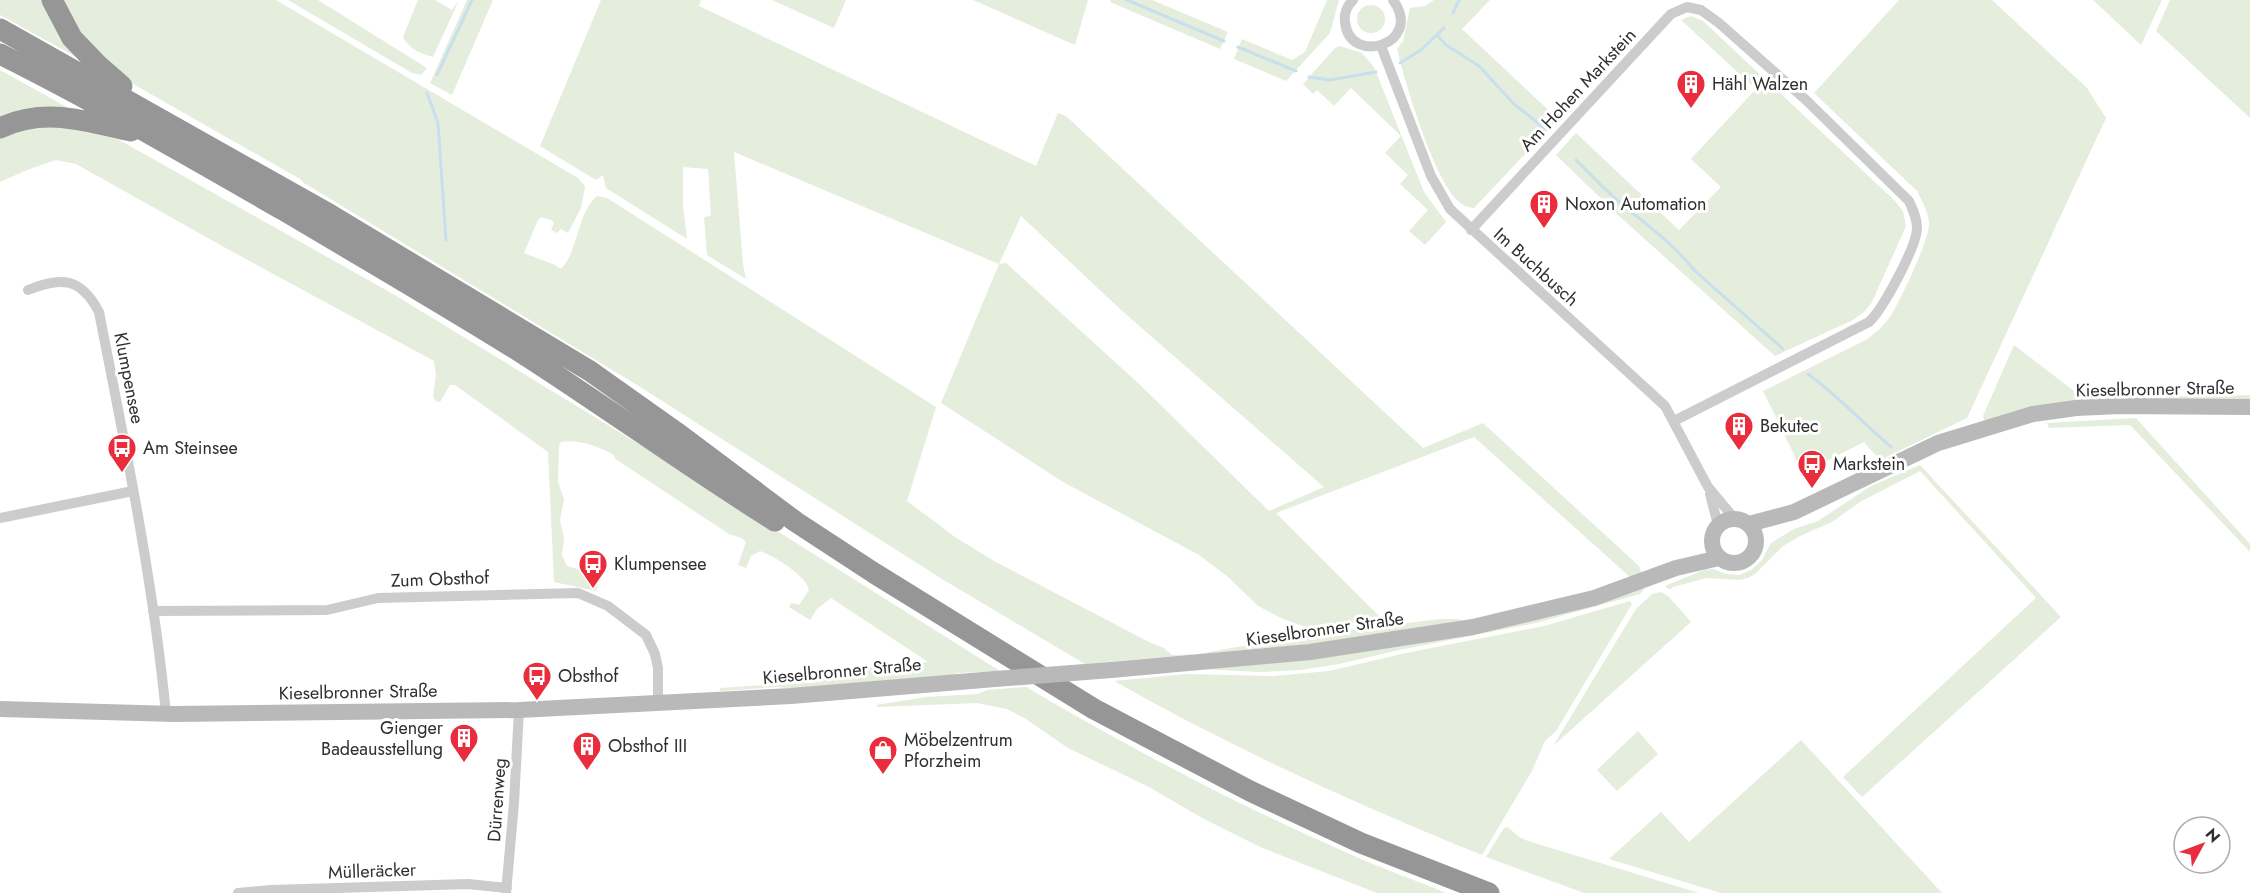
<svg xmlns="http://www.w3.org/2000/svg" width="2250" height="893" viewBox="0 0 2250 893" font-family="Jost,sans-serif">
<rect width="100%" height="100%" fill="#fff"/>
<path fill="#e5eddd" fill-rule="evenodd" d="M0 0H47L80 59 0 15Z
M57 0H276L578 178 585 186 581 208 568 233 561 229 557 233 551 230 554 223 551 220 541 217 538 220 524 253 555 265 561 269C580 248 576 215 597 196L607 198 936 407 907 501 955 537 994 561 1149 642 1164 648 1172 655 1198 654 1287 638 1286 632 1300 634 1321 633 1441 619H1458L1462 621 1370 639 1085 664 942 579 637 385 304 183 300 179 126 80 102 64Z
M288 0H318L427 68 421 75 412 73Z
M418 0H435L452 10 459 0 433 57C421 54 409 49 403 37Z
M467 0H493L452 95 430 83Z
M601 0H701L699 6 1036 166 1058 113 1066 116 1423 448 1483 423 1639 566 1642 574 1631 578 1474 437 1276 513 1383 620 1308 628 1283 619 1258 606 1227 576 1199 555 1063 482 941 403 999 264 734 152 743 264 746 279 707 255 704 217 711 216 708 169 683 167V206L687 239 606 188 603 175 596 180 540 146ZM1021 216 1120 309 1324 487 1269 511 1137 382 1006 263 999 264Z
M772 0H846L834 28Z
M973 0H1088L1075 45Z
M1111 0H1152L1228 32 1220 49 1110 2Z
M1327 0H1339L1330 33 1286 81 1234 59 1242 39 1292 60 1305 52Z
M1434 0H1490L1462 29 1558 119 1474 208C1468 208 1462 205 1458 201 1434 179 1405 83 1397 49L1403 41 1410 8 1425 6Z
M1899 0H1992L2087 88 2106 118 1967 418 1880 460 1864 442 1803 473 1763 391 1866 340C1875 333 1883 327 1890 317 1899 303 1931 237 1929 222 1928 211 1922 201 1917 191L1814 93Z
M2093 0H2162L2141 45Z
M2170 0H2250V118L2156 31Z
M1357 19a14 14 0 1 1 28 0a14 14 0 1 1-28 0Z
M1691 16 1703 21 1894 200 1903 211 1906 226 1872 302 1864 312 1853 320 1775 356 1619 216 1556 155 1576 133 1679 230 1721 187 1691 159 1756 89 1681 20Z
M1340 46 1362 53 1374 67 1424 192 1446 222 1425 245 1409 231 1428 210 1400 184 1408 175 1385 153 1401 136 1351 88 1334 106 1317 90 1313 94 1303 84 1335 48Z
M0 70 74 111 0 123Z
M39 121 114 137 393 294 634 441 1000 671 957 673 955 677 790 689 778 687 720 691V688L820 681 819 670 825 667 866 668 928 662 831 598 817 609 810 620 789 607 791 603 799 605 809 590C806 575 774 556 760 551L751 556 746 568 738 565 746 542 742 538 729 534 614 458 615 456C601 447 578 439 561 442L559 446 558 482 564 499 560 520 564 538 562 555 567 566 593 574 598 585 596 591 554 582 548 452 455 385H450L440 402 436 401 433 397 436 375 434 361 233 252 76 164 56 160 27 170 0 182V132Z
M2014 345 2083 398 2250 395V402L1984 421 1983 416Z
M2136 418 2250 544V552L2130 425 2049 428 2047 423Z
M1920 465 2061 617 1862 797 1843 777 2036 598 1920 471 1860 502 1832 522 1800 536 1783 546 1755 574 1748 578 1739 580 1706 578 1673 587 1670 590 1665 586 1704 570 1713 569 1726 574 1739 575 1751 570 1762 560 1771 543 1794 529 1818 521 1871 486Z
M1645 588 1640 594 1633 596 1536 623 1399 650 1339 664 1301 670 1259 672 1202 669Z
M1661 592 1669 597 1691 622 1553 746 1636 609 1652 594Z
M1630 601 1632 604 1556 731 1545 741 1532 771 1482 855C1356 804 1232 748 1114 681L1187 674 1274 676 1329 671 1406 653 1544 626Z
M1026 687C1129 748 1236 804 1345 852 1378 867 1412 879 1446 893H1377L1260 847 1204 819 1149 787 1068 748 1026 719 1007 709 977 703 878 707 876 705 926 697 978 694 987 690Z
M1638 731 1658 754 1617 791 1597 770Z
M1801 740 1942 893H1721L1609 859 1661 812 1689 842Z
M1508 827 1519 837 1528 841 1699 893H1584L1576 890 1486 857 1504 828Z"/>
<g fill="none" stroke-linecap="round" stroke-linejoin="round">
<path stroke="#c8dfed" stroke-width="3" d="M1127 0 1224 41
M1453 13 1459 0
M1437 35 1446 45 1479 66 1514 104 1538 123 1544 130
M1238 47 1296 71
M1400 63 1421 50 1444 28
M437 75 472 0
M1309 77 1330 80 1376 72
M427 93 438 123 446 240
M1576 160C1591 175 1606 191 1623 205 1648 226 1674 244 1694 270L1783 349
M1808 374C1838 396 1863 423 1891 447"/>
<path stroke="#ccc" stroke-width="10" d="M1353 0C1347 6 1344 14 1345 22 1349 67 1425 44 1393 0
M1381 46 1431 176 1450 209 1665 406 1708 487 1734 518
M1471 230 1671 14 1687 7 1701 10 1719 23 1806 100 1909 201C1913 210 1917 218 1917 228 1917 246 1883 309 1869 322L1674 421
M28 290C62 276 81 278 99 312 125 445 153 579 166 714
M1710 494 1718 525
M0 518 133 491
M153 611 327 610 378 598 578 593 608 606 646 635 655 654 658 668V704
M238 893 271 890 468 884 507 888
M506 893 514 803 519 710"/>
<path stroke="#b9b9b9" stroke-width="16" d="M1712 541a22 22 0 1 1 44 0a22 22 0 1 1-44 0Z
M1749 524 1794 512 1938 443 2033 414 2076 408 2120 406 2250 407
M1111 670 1310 652 1473 627 1594 598 1676 568 1719 558
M0 709 174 714 519 710 791 696 995 679"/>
<path stroke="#969696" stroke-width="21" d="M52 0 72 38 99 66 122 86
M0 29 329 214 590 371 676 432 796 522 874 573 1094 709 1250 791 1361 843 1489 893
M0 54C96 102 189 156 283 210 364 258 445 305 525 355 609 409 690 468 775 521
M0 128C45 107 85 121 131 131"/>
<path stroke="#b9b9b9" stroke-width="16" d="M995 679 1111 670"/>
</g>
<defs>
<g id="building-pin" transform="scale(1.5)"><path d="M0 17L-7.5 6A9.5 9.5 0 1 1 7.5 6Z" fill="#ea2d3d" stroke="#fff"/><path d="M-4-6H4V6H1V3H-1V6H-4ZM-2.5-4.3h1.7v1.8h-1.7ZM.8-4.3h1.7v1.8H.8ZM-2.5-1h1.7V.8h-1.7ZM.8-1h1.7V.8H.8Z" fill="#fff"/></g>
<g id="bus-pin" transform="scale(1.5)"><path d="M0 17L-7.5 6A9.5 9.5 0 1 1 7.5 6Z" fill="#ea2d3d" stroke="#fff"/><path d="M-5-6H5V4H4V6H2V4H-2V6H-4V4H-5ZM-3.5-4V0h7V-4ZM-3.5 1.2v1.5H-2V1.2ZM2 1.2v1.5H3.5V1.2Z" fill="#fff"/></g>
<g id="shop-pin" transform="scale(1.5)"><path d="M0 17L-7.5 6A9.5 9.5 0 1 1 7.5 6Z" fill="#ea2d3d" stroke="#fff"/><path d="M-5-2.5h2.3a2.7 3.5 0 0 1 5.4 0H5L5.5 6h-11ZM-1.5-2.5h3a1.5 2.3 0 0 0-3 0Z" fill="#fff"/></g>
</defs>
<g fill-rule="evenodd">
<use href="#building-pin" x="1691" y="84"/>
<use href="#building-pin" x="1544" y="204"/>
<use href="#building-pin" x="1739" y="426"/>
<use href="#bus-pin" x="122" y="448"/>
<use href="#bus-pin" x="1812" y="464"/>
<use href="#bus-pin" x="593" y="564"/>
<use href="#bus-pin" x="537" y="676"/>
<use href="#building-pin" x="464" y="738"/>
<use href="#building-pin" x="587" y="746"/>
<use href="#shop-pin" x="883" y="750"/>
</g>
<g text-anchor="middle" stroke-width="6" stroke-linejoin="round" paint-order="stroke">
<g font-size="18" fill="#2f2f2f" stroke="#fff" text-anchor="start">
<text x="1712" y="90">Hähl Walzen</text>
<text x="1565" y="210">Noxon Automation</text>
<text x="1760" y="432">Bekutec</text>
<text x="143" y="454">Am Steinsee</text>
<text x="1833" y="470">Markstein</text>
<text x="614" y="570">Klumpensee</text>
<text x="558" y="682">Obsthof</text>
<text x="443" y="734" text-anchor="end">Gienger<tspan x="443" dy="21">Badeausstellung</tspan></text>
<text x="904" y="746">Möbelzentrum<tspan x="904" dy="21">Pforzheim</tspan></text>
<text x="608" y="752">Obsthof III</text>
</g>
<g font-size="18" fill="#2f2f2f" stroke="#fff">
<text transform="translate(1578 90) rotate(-47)" y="6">Am Hohen Markstein</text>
<text transform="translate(1536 267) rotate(42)" y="6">Im Buchbusch</text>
<text transform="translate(129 378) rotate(79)" y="6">Klumpensee</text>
<text transform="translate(2155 389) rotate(-1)" y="6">Kieselbronner Straße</text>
<text transform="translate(440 579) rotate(-2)" y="6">Zum Obsthof</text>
<text transform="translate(1325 629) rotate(-8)" y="6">Kieselbronner Straße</text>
<text transform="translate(842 671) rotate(-5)" y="6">Kieselbronner Straße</text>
<text transform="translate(358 692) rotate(-1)" y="6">Kieselbronner Straße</text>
<text transform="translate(497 800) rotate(-86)" y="6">Dürrenweg</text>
<text transform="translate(372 871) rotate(-2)" y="6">Mülleräcker</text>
</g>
</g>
<g transform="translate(2202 845) rotate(49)"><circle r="28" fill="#ffffff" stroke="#acacac" stroke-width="1.5"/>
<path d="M0-4.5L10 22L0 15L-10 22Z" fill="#ea2d3d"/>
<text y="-9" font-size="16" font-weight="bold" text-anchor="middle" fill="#2f2f2f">N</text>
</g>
</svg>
